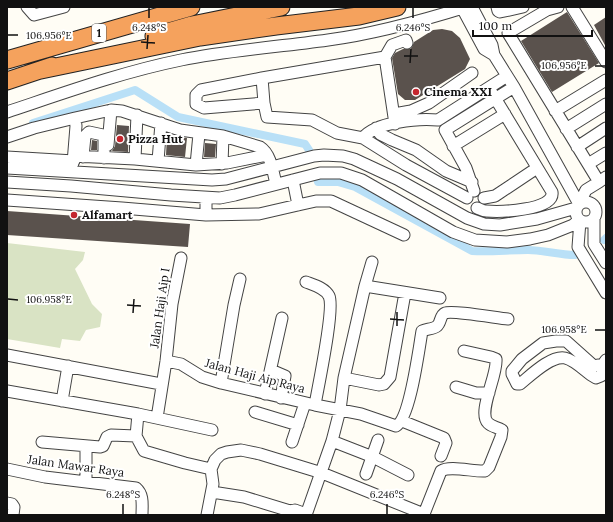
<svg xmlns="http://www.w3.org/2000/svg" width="613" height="522" viewBox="0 0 613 522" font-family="Lora,serif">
<rect width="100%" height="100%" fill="#fffdf5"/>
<path fill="#d9e3c4" d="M7 243 85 252 83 260 75 269 92 304 102 314 100 327 86 330 80 341 62 339 60 348 7 339Z"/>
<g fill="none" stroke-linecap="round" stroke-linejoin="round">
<path stroke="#b9e0f7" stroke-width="8" d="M33 123 135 90 178 117 305 144 309 150
M317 178 318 182H338L355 187 472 251C491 252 509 250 528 250 544 250 559 255 575 255
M604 240 606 238"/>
</g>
<path fill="#5a524d" d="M567 12 599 63 552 92 521 41Z
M606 17V47L594 25Z
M442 29 452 31 460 38 470 59 465 69 415 100H405L398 94 392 58 395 53 403 49H410L412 47 414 42 433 30Z
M117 125 129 126 128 152 112 151 115 146Z
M167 136 187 138 185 157 166 155Z
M92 140 97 141V150H91Z
M205 143 216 144 215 157H204Z
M7 211 190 224 188 247 7 235Z"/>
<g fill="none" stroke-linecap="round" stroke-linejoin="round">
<g stroke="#444" stroke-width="13">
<path id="minor" d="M27 7 34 15 64 7
M472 7 492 45 494 55 514 87 579 204
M497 7 498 11 500 12 523 7
M558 7 547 10 508 33 599 182 606 177
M572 7 606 62
M462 8 484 49 494 55
M385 57 262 78 264 103 267 117 312 120 337 133 363 138 406 165 467 198
M262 78 201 90 196 95V104L204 108 264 103
M555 111 606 80
M7 112C64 93 122 72 181 60 229 50 279 47 328 40 374 34 421 21 466 7
M394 114 411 111 429 103 472 73
M75 118 111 110 122 111 180 130 223 136 260 147C271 154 273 172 276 184
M395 124 385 57 392 45 406 40 407 43
M376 128 380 134 392 140 416 150 446 171 472 182
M566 129 606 104
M7 137 34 128 75 118 76 126 73 163
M363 138C375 122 419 118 438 120L507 76
M108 145 111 110
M453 146 505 114
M577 147 606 128
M74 156 135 159 196 165 227 163 267 155
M7 157 74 161
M83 157 85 136 89 132 103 135 104 138V158
M135 159 137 115
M158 161 161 123
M222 164 223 136
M588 164 606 153
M196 165 199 134
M7 168 212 180 226 179 314 156 324 155 343 156 354 159 397 179 467 218 484 224 500 225 537 219 576 208
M293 180 298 205
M7 182 71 186 171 195 220 198 235 195 320 173H341L362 180 453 232 475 240 507 242 530 239 548 235 573 225 579 220
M474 191 466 168 445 130 514 87
M206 198V215L259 214 298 205 316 201H331L404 235
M484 198 495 196 537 168
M7 200 122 208 206 215
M576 212a10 10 0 1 1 20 0a10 10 0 1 1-20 0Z
M579 204 586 190 599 182
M477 208C480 209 483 211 486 211 498 212 555 211 552 192L489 88
M594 219V244L606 263
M580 221 578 247 606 293
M306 282C314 285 325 288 329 296 335 308 318 387 315 405
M365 286 440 298
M7 355 161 384
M166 361 181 364 202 377 221 383 315 405 361 414 396 426C410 419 419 348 422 331 426 329 434 329 437 326 441 323 440 315 445 313 452 310 497 318 508 319
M601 367 598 365 594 366 591 368V375L596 378 601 376 603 372 601 367 606 360
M271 370 285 376 281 398
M591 375C584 370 574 360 565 358 551 355 530 376 520 384H517L512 374V371L522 359 543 343 556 341H566L594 366
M344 378 379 385 384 384 390 377 405 293
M221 383 234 305 240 279
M456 387 476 393H489
M7 391 138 414 212 430
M265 394 282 318
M62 401 68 366
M255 412 298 425
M138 414 136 436 144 451 185 463 211 469
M157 418 166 361 172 304 181 258
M402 421 444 438 446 443 441 456
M332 441 373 457 408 475
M42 442 100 447 103 446 107 437 111 435 136 436
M292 442 305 403
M7 469 45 477 136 488C144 495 142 505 142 515
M366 474 378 440
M86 482V446
M212 492 244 497 290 511 295 510 306 514
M7 503 12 504 14 507 13 515
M424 514 441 471C450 465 474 472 485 471L489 467 501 437 502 430C497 427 492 427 488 423 477 412 498 375 496 359L491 357 464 351
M207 515 213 484 211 469 215 460 221 454 227 452 241 450 260 454 322 473 424 514 423 515
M306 515 332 441 340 410 344 378 365 286 372 262"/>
</g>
<g stroke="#222" stroke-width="19">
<path id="highway" d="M154 36 192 25 281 7
M7 60 191 7
M41 70 200 37 276 26 359 16 397 7
M7 81 52 66"/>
</g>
<use href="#minor" stroke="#fff" stroke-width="11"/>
<use href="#highway" stroke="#f5a25d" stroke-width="17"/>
</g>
<path fill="none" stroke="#111" stroke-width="1.5" d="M149 18V8M413 18V8M8 35H18M141 42 155 43M147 49 148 35M404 56H418M410 63 411 49M595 66H605M8 299 18 300M127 305 141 306M133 313 134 299M390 319 404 320M397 326V312M595 330H605M123 514V504M387 514V504"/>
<g fill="#c4262e" stroke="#fff" stroke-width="1.5">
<circle cx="416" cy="92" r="4"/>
<circle cx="120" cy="139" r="4"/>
<circle cx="74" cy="215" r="4"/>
</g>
<g text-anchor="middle" stroke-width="4" stroke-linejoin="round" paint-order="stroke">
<rect fill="#fff" stroke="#585858" stroke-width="1" x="92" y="24" width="14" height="18" rx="3"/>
<g font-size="11" font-weight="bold" fill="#111">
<text x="99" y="37">1</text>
</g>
<g font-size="12" font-weight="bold" fill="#111" stroke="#fff" text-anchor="start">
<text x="424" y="96">Cinema XXI</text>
<text x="128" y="143">Pizza Hut</text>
<text x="82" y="219">Alfamart</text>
</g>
<g font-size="12" fill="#111" stroke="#fff">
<text transform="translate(160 308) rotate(-82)" y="4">Jalan Haji Aip I</text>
<text transform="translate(255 376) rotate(15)" y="4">Jalan Haji Aip Raya</text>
<text transform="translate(76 466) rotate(8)" y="4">Jalan Mawar Raya</text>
</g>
</g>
<g font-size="10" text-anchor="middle" fill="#111" stroke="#fff" stroke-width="4" stroke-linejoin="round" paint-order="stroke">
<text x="149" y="31">6.248°S</text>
<text x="413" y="31">6.246°S</text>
<text x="49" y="39">106.956°E</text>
<text x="564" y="69">106.956°E</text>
<text x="49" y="303">106.958°E</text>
<text x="564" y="333">106.958°E</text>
<text x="123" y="498">6.248°S</text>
<text x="387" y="498">6.246°S</text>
</g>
<rect width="613" height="522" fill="none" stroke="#111111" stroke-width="16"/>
<path d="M473 30v6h119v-6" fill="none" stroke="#111111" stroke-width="2"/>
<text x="479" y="30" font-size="12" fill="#111111" stroke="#ffffff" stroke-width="3" paint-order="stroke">100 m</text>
</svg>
